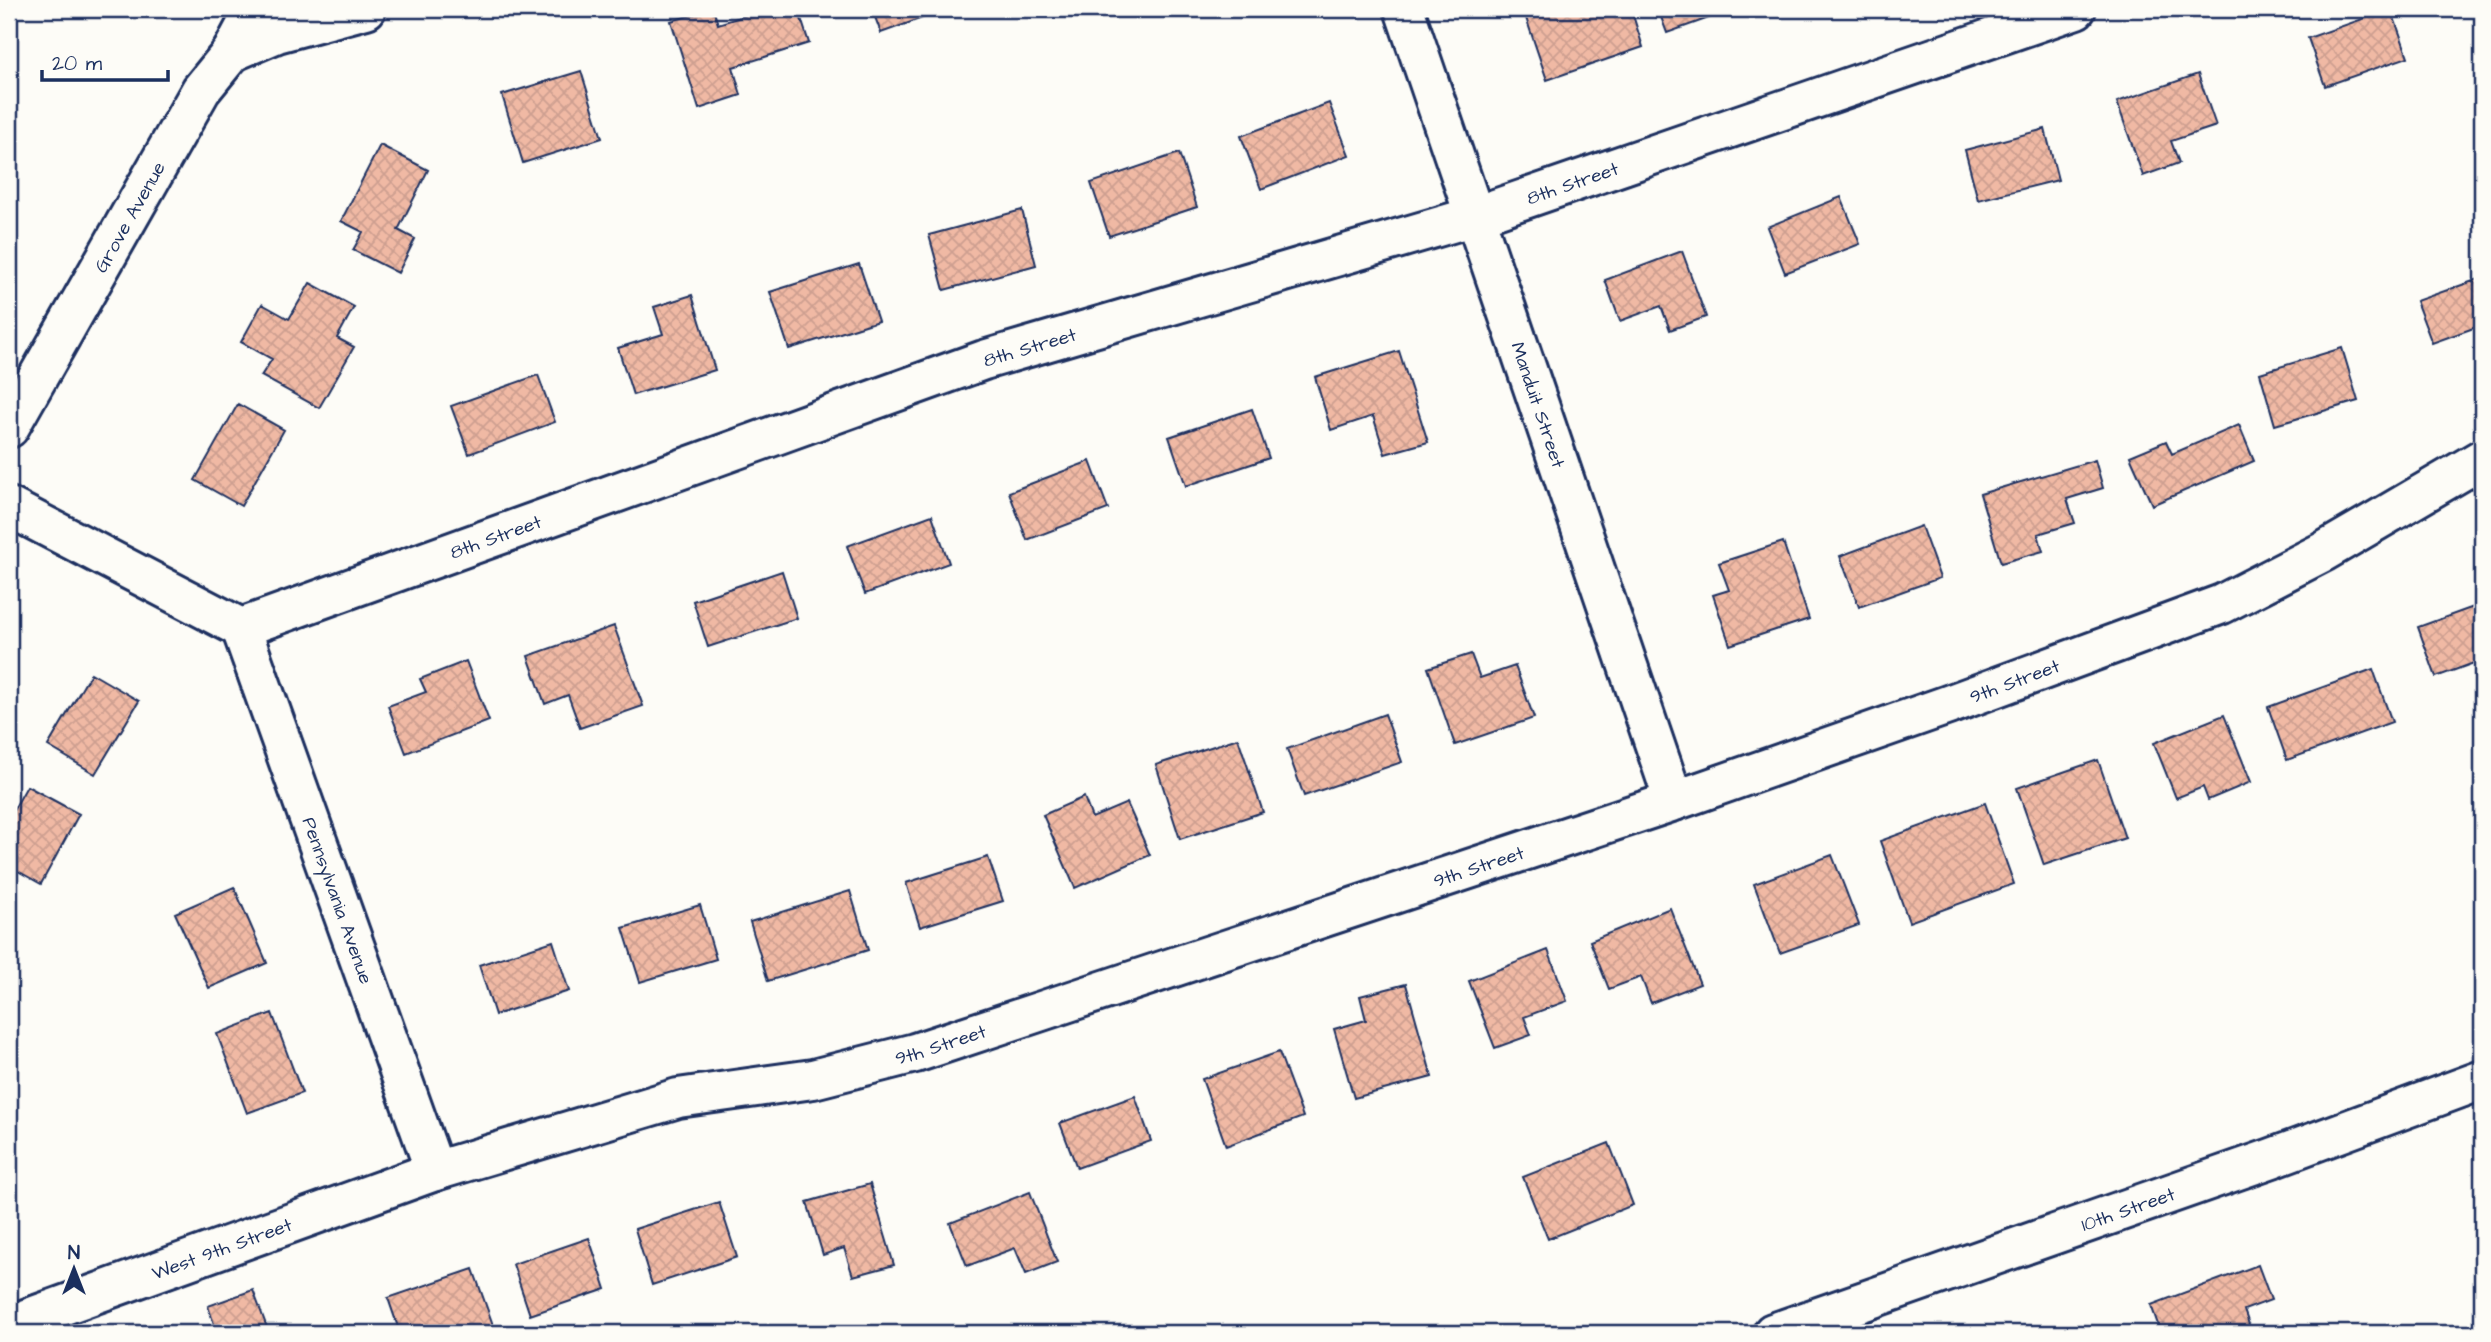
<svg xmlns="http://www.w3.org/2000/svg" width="2491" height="1342" viewBox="0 0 2491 1342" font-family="'Architects Daughter',sans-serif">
<defs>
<pattern id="building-cross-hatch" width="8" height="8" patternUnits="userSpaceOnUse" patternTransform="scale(1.75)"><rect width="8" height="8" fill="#f0b9a4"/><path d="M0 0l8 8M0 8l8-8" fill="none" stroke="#cd9f90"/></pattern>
</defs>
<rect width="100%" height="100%" fill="#fdfcf7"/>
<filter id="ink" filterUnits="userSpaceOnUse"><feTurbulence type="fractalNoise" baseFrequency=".0143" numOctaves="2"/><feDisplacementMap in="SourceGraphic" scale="14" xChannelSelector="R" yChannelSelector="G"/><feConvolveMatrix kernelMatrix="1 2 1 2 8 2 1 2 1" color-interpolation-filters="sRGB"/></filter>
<g filter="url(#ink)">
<path fill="url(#building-cross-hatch)" stroke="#1b2f5e" stroke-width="2" d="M713 9 718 24 766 9H798L809 43 733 67 741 95 699 109 671 21Z
M872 9H947L881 33Z
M1523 9H1631L1643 47 1547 80Z
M1658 9H1734L1667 33Z
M2391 9 2408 57 2325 86 2308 38Z
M581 71 602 138 523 163 502 95Z
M2198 74 2216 126 2171 141 2179 163 2143 176 2117 102Z
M1329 103 1349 155 1261 189 1241 136Z
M2045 129 2058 180 1978 200 1965 150Z
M380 145 428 170 398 230 415 239 398 273 353 250 363 232 341 221Z
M1179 153 1197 207 1109 236 1091 183Z
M1841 197 1860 244 1785 273 1767 227Z
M1022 210 1036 265 944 290 929 235Z
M1682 251 1706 317 1670 330 1661 306 1620 321 1605 280Z
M859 264 878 321 789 349 770 292Z
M2482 278V325L2432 343 2416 301Z
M310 283 354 307 337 338 354 347 319 408 261 376 272 359 241 342 262 304 289 319Z
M692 295 715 370 633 395 618 348 663 334 654 307Z
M2342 348 2358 401 2275 425 2260 373Z
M1399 351 1428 442 1385 454 1373 416 1331 430 1315 377Z
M538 375 555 422 469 454 451 406Z
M238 404 284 430 241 506 195 480Z
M1252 409 1269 458 1186 486 1169 437Z
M2239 425 2254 461 2152 505 2130 456 2166 441 2172 454Z
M2095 460 2103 488 2067 499 2075 523 2038 534 2043 551 2001 563 1980 494Z
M1090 461 1108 509 1027 540 1009 492Z
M932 515 949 563 865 594 847 546Z
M1921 526 1940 578 1859 607 1840 556Z
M1783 542 1809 619 1730 645 1713 595 1729 590 1719 563Z
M782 571 797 618 708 647 693 601Z
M2482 604V660L2436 677 2418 627Z
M614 626 643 706 580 728 568 695 545 704 528 656Z
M1471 654 1480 678 1515 666 1534 718 1455 745 1428 668Z
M466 661 489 721 406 753 388 706 426 692 420 679Z
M2373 669 2392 722 2287 760 2268 707Z
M91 673 139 701 95 774 48 746Z
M1385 714 1402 762 1304 796 1287 749Z
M2224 715 2251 782 2208 800 2203 787 2176 798 2154 743Z
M1238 738 1263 812 1180 839 1156 765Z
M2098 760 2125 838 2044 865 2017 788Z
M27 786 79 814 41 884 9 866V818Z
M1084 797 1092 818 1127 803 1150 855 1075 888 1043 815Z
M1985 803 2014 884 1909 922 1880 841Z
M1832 855 1859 925 1780 953 1754 884Z
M988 857 1003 901 920 927 906 883Z
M234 887 267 963 209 988 175 913Z
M850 891 868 950 768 981 750 922Z
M700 905 716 959 640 982 623 928Z
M1670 908 1700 984 1651 1003 1641 977 1609 989 1590 941Z
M553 941 569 991 495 1015 479 965Z
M1548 950 1567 1001 1524 1017 1531 1035 1495 1048 1469 981Z
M1406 984 1432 1077 1354 1098 1334 1029 1366 1020 1360 996Z
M272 1013 302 1093 247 1113 217 1034Z
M1279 1052 1303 1117 1226 1146 1202 1079Z
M1135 1096 1151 1141 1077 1168 1060 1123Z
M1609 1143 1633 1205 1548 1239 1523 1177Z
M870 1184 894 1265 853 1276 844 1248 823 1255 807 1202Z
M1030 1192 1057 1262 1026 1274 1015 1248 967 1266 950 1223Z
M719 1202 737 1257 652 1285 635 1229Z
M589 1238 606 1289 530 1315 513 1264Z
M2258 1265 2271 1300 2244 1310 2252 1333H2161L2151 1305Z
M473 1269 493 1325 469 1333H400L388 1298Z
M253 1290 269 1333H190L214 1324 208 1306Z"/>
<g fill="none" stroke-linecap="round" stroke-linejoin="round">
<g stroke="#1b2f5e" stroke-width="44">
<g id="minor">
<path id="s1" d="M1404 9 1674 801"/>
<path d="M232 52 277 33 366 9"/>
<path id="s2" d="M9 428 201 90 232 52 255 9"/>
<path id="s3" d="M9 507 241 628 984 360 1475 216 2076 9"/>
<path id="s4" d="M241 628 435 1171"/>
<path id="s5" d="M9 1325 435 1171 678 1098 813 1079 915 1053 1674 801 1948 705 2222 604 2323 552 2482 459"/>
<path id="s6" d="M1773 1333 2272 1158 2482 1080"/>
</g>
</g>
<use href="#minor" stroke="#fdfcf7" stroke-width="38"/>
</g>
</g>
<g text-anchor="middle" stroke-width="6" stroke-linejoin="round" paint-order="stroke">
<g font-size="19" fill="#1b2f5e" stroke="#fdfcf7">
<text dy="7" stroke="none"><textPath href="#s3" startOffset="1666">8th Street</textPath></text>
<text dy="7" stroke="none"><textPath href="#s2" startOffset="243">Grove Avenue</textPath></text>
<text dy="7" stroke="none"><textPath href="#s3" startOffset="1099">8th Street</textPath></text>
<text dy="7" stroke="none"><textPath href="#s1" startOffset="418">Manduit Street</textPath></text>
<text dy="7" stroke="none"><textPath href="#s3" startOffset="532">8th Street</textPath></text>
<text dy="7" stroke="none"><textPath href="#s5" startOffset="2109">9th Street</textPath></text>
<text dy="7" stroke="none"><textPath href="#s5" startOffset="1542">9th Street</textPath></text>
<text dy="7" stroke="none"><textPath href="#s4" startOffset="289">Pennsylvania Avenue</textPath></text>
<text dy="7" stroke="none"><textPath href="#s5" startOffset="975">9th Street</textPath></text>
<text dy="7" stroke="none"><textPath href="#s6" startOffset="376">10th Street</textPath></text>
<text dy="7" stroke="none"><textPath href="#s5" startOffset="226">West 9th Street</textPath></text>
</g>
</g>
<rect width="2491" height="1342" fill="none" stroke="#fdfcf7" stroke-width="35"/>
<rect x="18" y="18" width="2456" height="1307" fill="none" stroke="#1b2f5e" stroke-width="2.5" filter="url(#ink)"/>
<g transform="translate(74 1269)" stroke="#fdfcf7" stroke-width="5" paint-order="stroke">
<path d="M0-5L12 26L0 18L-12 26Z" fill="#1b2f5e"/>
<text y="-10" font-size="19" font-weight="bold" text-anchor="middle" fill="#1b2f5e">N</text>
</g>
<path d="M42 70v10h126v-10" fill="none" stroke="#1b2f5e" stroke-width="3.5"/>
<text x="52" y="70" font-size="21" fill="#1b2f5e" stroke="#fdfcf7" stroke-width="5" paint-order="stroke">20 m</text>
</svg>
